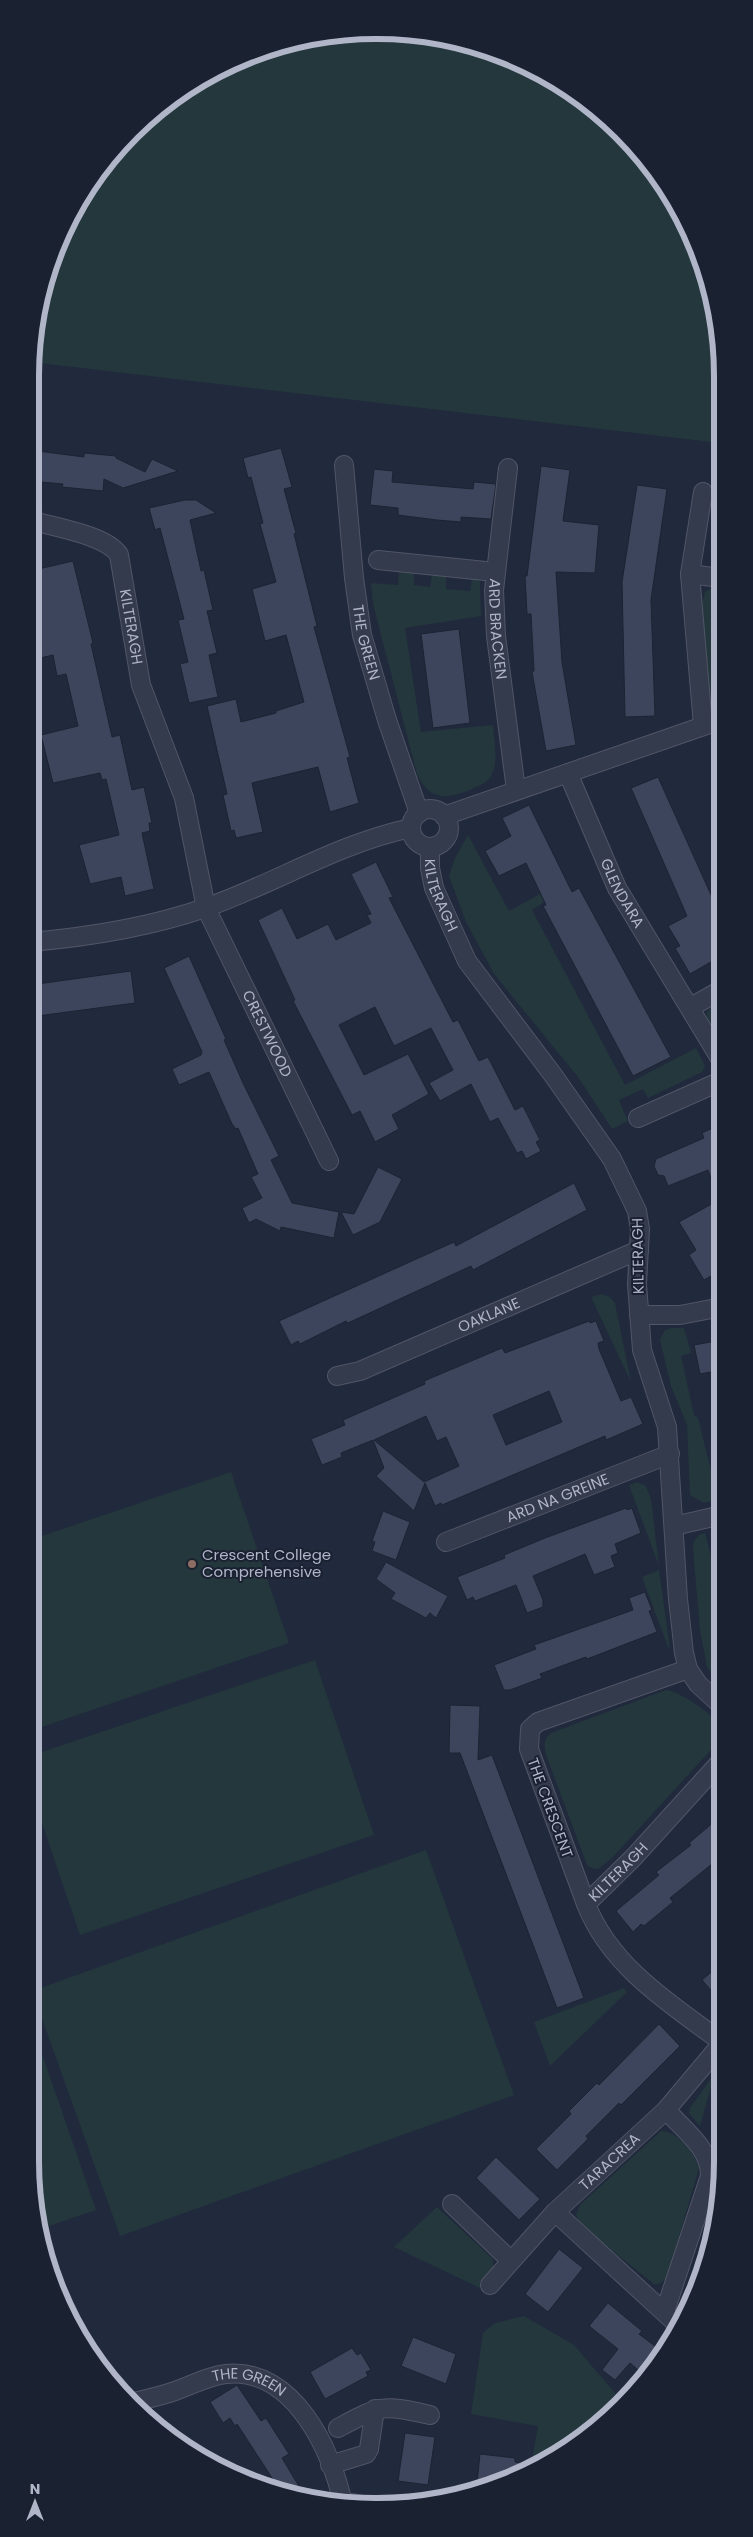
<svg xmlns="http://www.w3.org/2000/svg" width="753" height="2537" viewBox="0 0 753 2537" font-family="Poppins,sans-serif">
<rect width="100%" height="100%" fill="#21293c"/>
<path fill="#23373d" d="M376 30 444 37 549 76 637 148 687 224 720 332V443L31 362C35 322 41 283 56 245 97 141 200 59 309 37 330 32 354 32 376 30Z
M399 571 414 572V585L430 587 432 574 446 575V589L470 591 472 578H476L480 582 481 616 405 628 421 732 493 725C494 740 499 762 491 776 487 783 480 785 472 789 448 799 430 802 417 774L373 604 371 583 398 585Z
M715 586 720 587 721 705 719 706 709 695 702 602 705 592Z
M468 835 509 911 540 894 544 902 532 910 625 1085 696 1048 705 1066 702 1072 648 1098 643 1089 619 1100 628 1121 612 1129 578 1077 494 974 466 922 449 876 454 860Z
M721 1001V1044L707 1017V1011Z
M602 1294 610 1297 615 1303 631 1382 591 1297Z
M671 1328H684L691 1353 681 1356 694 1415 698 1418 718 1499 704 1503 690 1495 687 1425 671 1386 660 1340 665 1330Z
M231 1472 289 1643 30 1731V1540Z
M637 1482 646 1486 651 1499 659 1566 629 1485Z
M705 1533 722 1599V1682L712 1674 707 1667 700 1630 693 1550 694 1541 699 1535Z
M659 1570 670 1648 668 1647 642 1577Z
M315 1660 374 1835 80 1935 30 1788V1756Z
M666 1690C677 1690 714 1714 719 1725 722 1729 721 1735 720 1740L612 1858 598 1869 591 1868 587 1865 546 1755C544 1745 543 1740 551 1733Z
M426 1850 514 2095 120 2236 32 1991Z
M624 1988 627 1992 550 2066 534 2022Z
M30 2019 96 2210 37 2230 30 2160Z
M715 2073 700 2126 689 2113 690 2108Z
M661 2131C679 2132 694 2153 699 2168L667 2278 659 2284H654L579 2224 576 2214 581 2204Z
M437 2207 493 2259V2270L480 2288 394 2247Z
M524 2316 574 2345 621 2400 587 2436 530 2471 538 2426 471 2414 483 2333 495 2323Z"/>
<path fill="#3c455c" stroke="#1c2333" fill-rule="evenodd" d="M281 448 292 487 284 489 296 533 294 534 317 626 314 627 350 757 347 758 359 803 330 812 318 767 252 783 263 832 236 838 234 830 231 831 223 795 227 794 207 706 236 699 241 722 276 713V711L304 702 286 635 265 641 252 589 276 582 260 524 263 523 251 477 248 478 243 458Z
M30 450 84 457V453L116 456V458L145 472 152 459 178 471 123 488 104 479 103 491 62 487 63 484 30 481Z
M541 466 570 470 563 521 599 525 595 573 556 572 562 662 576 745 546 751 532 672 534 671 531 614H527L525 576H527Z
M374 469 393 471 392 482 473 489 474 482 496 484 491 519 461 517V522L437 520 398 515V508L370 505Z
M637 485 667 489 651 600 655 716 625 717 622 582Z
M185 500H196L216 513 190 520 201 571 204 570 213 610 207 611 217 653 209 655 218 697 189 703 180 664 188 662 178 620 184 619 160 528 155 530 149 508Z
M73 561 93 643 91 644 112 737 120 735 132 790 144 787 152 823H149L150 831 142 833 154 889 125 896 121 877 90 884 79 845 119 835 106 779 102 780 100 773 53 783 41 735 78 726 66 674 57 676 53 655 36 659 30 636V571Z
M459 629 470 723 433 728 421 634Z
M658 777 721 917V956L690 974 675 948 680 946 668 926 687 916 631 788Z
M529 805 572 892 579 888 671 1057 633 1076 543 906 546 905 526 863 499 876 485 851 511 836 502 818Z
M376 862 393 897 389 898 453 1022 458 1020 479 1061 488 1057 515 1110 523 1106 540 1140 536 1142 541 1151 526 1159 522 1151 517 1153 498 1118 490 1122 471 1084 440 1101 429 1083 453 1070 431 1028 394 1046 375 1007 339 1025 364 1075 408 1054 429 1094 392 1115 399 1129 375 1142 360 1111 352 1115 293 1001 295 1000 258 920 282 908 297 939 328 924 336 940 371 923 367 915 371 914 351 874Z
M189 956 226 1039 224 1040 243 1083 279 1156 271 1160 292 1203 339 1212 334 1238 281 1227 280 1231 256 1219 249 1223 242 1208 262 1198 251 1177 258 1174 238 1128 236 1129 232 1124 209 1072 179 1085 172 1069 201 1055 202 1052 164 968Z
M131 971 135 1003 30 1017V985Z
M721 1124 722 1270 704 1280 689 1255 696 1250 679 1222 719 1200 708 1170 668 1186 664 1176 658 1175 654 1166 656 1159 704 1138 702 1133Z
M378 1167 402 1179 380 1222 353 1235 341 1212 354 1214Z
M574 1183 587 1210 473 1270 471 1266 348 1323 346 1321 300 1344 298 1341 291 1345 279 1321 454 1242 456 1246Z
M589 1321 590 1323 596 1321 604 1341 598 1343 599 1349 621 1401 631 1397 643 1424 606 1440 605 1436 442 1505 441 1503 435 1506 425 1483 414 1511 376 1476 384 1468 373 1440 341 1453 342 1457 322 1465 311 1439 345 1425 343 1420 425 1384 424 1381 502 1348 505 1353ZM549 1391 562 1422 506 1445 493 1415ZM426 1416 437 1441 446 1437 459 1466 424 1482 374 1440Z
M722 1340V1370L700 1374 694 1345Z
M626 1508 627 1510 632 1508 641 1533 615 1544 618 1553 611 1556 615 1567 594 1575 585 1554 533 1576 543 1600V1607L527 1613 516 1585 475 1601 473 1597 467 1600 457 1577 505 1558 504 1555 545 1538Z
M383 1511 410 1522 396 1560 372 1551 375 1542 372 1541Z
M386 1562 448 1596 436 1618 430 1613 426 1618 391 1599 395 1593 376 1579Z
M645 1592 652 1610 649 1611 657 1632 587 1659 586 1657 540 1674 542 1678 510 1690H504L494 1665 536 1649 534 1645 633 1610 629 1598Z
M450 1705 480 1706 478 1760 492 1755 584 1998 557 2008 460 1753H449Z
M722 1815 723 1855 670 1898 673 1902 644 1926 641 1924 633 1932 616 1911 659 1875 656 1872 691 1845 689 1843Z
M723 1962V2004L702 1980Z
M659 2024 680 2046 621 2105 619 2103 586 2136 588 2139 557 2170 536 2149 571 2114 569 2111 597 2083 599 2085Z
M496 2157 540 2199 519 2220 476 2178Z
M559 2249 583 2268 548 2312 525 2294Z
M608 2303 642 2331 639 2334 664 2353 644 2375 630 2363 615 2380 602 2370 618 2349 589 2326Z
M413 2337 456 2354 446 2384 401 2366Z
M352 2348 357 2355 361 2353 371 2370 366 2372 368 2376 325 2399 310 2372Z
M237 2385 261 2421 266 2418 289 2454 282 2458 306 2498 287 2495 264 2487 274 2481 237 2424 235 2426 230 2418 223 2423 210 2402Z
M405 2433 435 2437 428 2485 398 2481Z
M480 2454 515 2458V2462L538 2466 494 2485 477 2483Z"/>
<g fill="none" stroke-linecap="round" stroke-linejoin="round">
<g stroke="#505667" stroke-width="20">
<g id="street">
<path id="s1" d="M344 465 354 578 362 635 387 720 419 813"/>
<path id="s2" d="M508 468 494 590 496 636 516 790"/>
<path d="M703 492 690 574 703 725"/>
<path id="s3" d="M30 520C52 527 107 535 119 555L141 685 184 798 206 908 329 1161"/>
<path d="M378 560 495 572"/>
<path d="M690 574 720 578"/>
<path id="s4" d="M568 773 617 888 721 1060"/>
<circle cx="430" cy="828" r="19"/>
<path d="M444 816 721 720"/>
<path id="s5" d="M430 847V868L434 888 467 961 553 1075 612 1159 637 1211 640 1229 637 1284 642 1350 667 1427 678 1599 684 1653 688 1669 698 1684 722 1706"/>
<path d="M30 942C88 937 150 927 205 908 274 884 339 843 411 828"/>
<path d="M691 1007 721 990"/>
<path d="M638 1118 721 1081"/>
<path d="M639 1315H680L722 1307"/>
<path id="s6" d="M337 1376 360 1371 639 1250"/>
<path d="M674 1526 722 1515"/>
<path id="s7" d="M446 1542 670 1454"/>
<path d="M586 1904 529 1749 530 1729 538 1722 688 1669"/>
<path id="s8" d="M722 2042C670 2004 610 1966 586 1904L634 1857 722 1760"/>
<path d="M452 2204 510 2260"/>
<path d="M555 2212 679 2326"/>
<path id="s9" d="M490 2285 555 2212 666 2110 723 2042"/>
<path d="M665 2311 710 2176C711 2149 683 2129 666 2110"/>
<path id="s10" d="M131 2403C146 2399 161 2396 175 2391 192 2385 208 2376 226 2374 293 2367 332 2450 343 2504"/>
<path d="M338 2428C381 2405 381 2404 430 2415"/>
<path d="M330 2465 366 2454 369 2449 375 2409"/>
<path d="M343 2502 364 2505"/>
</g>
</g>
<use href="#street" stroke="#343b4c" stroke-width="18"/>
</g>
<circle fill="#8d6e63" stroke="#1a2131" stroke-width="2" cx="192" cy="1564" r="5"/>
<g text-anchor="middle" stroke-width="4" stroke-linejoin="round" paint-order="stroke">
<g font-size="15" fill="#b0b6c8" stroke="#1a2131">
<text dy="5" stroke="none"><textPath href="#s3" startOffset="170">KILTERAGH</textPath></text>
<text dy="5" stroke="none"><textPath href="#s2" startOffset="162">ARD BRACKEN</textPath></text>
<text dy="5" stroke="none"><textPath href="#s1" startOffset="179">THE GREEN</textPath></text>
<text dy="5" stroke="none"><textPath href="#s4" startOffset="132">GLENDARA</textPath></text>
<text dy="5" stroke="none"><textPath href="#s5" startOffset="50">KILTERAGH</textPath></text>
<text dy="5" stroke="none"><textPath href="#s3" startOffset="602">CRESTWOOD</textPath></text>
<text transform="translate(638 1256) rotate(-91)" y="5">KILTERAGH</text>
<text dy="5" stroke="none"><textPath href="#s6" startOffset="164">OAKLANE</textPath></text>
<text dy="5" stroke="none"><textPath href="#s7" startOffset="120">ARD NA GREINE</textPath></text>
<text transform="translate(550 1808) rotate(70)" y="5">THE CRESCENT</text>
<text dy="5" stroke="none"><textPath href="#s8" startOffset="242">KILTERAGH</textPath></text>
<text dy="5" stroke="none"><textPath href="#s9" startOffset="172">TARACREA</textPath></text>
<text dy="5" stroke="none"><textPath href="#s10" startOffset="124">THE GREEN</textPath></text>
</g>
<g font-size="15" fill="#b0b6c8" stroke="#1a2131" text-anchor="start">
<text x="202" y="1560">Crescent College<tspan x="202" dy="17">Comprehensive</tspan></text>
</g>
</g>
<path d="M0 0H753V2537H0ZM376 39H377A337 337 0 0 1 714 376V2161A337 337 0 0 1 377 2498H376A337 337 0 0 1 39 2161V376A337 337 0 0 1 376 39Z" fill="#1a2131" fill-rule="evenodd"/>
<path fill="none" stroke="#b0b6c8" stroke-width="6" d="M376 39H377A337 337 0 0 1 714 376V2161A337 337 0 0 1 377 2498H376A337 337 0 0 1 39 2161V376A337 337 0 0 1 376 39Z"/>
<g transform="translate(35 2502)" stroke="#1a2131" stroke-width="4" paint-order="stroke">
<path d="M0-4L9 19L0 12L-9 19Z" fill="#b0b6c8"/>
<text y="-8" font-size="14" font-weight="bold" text-anchor="middle" fill="#b0b6c8">N</text>
</g>
</svg>
